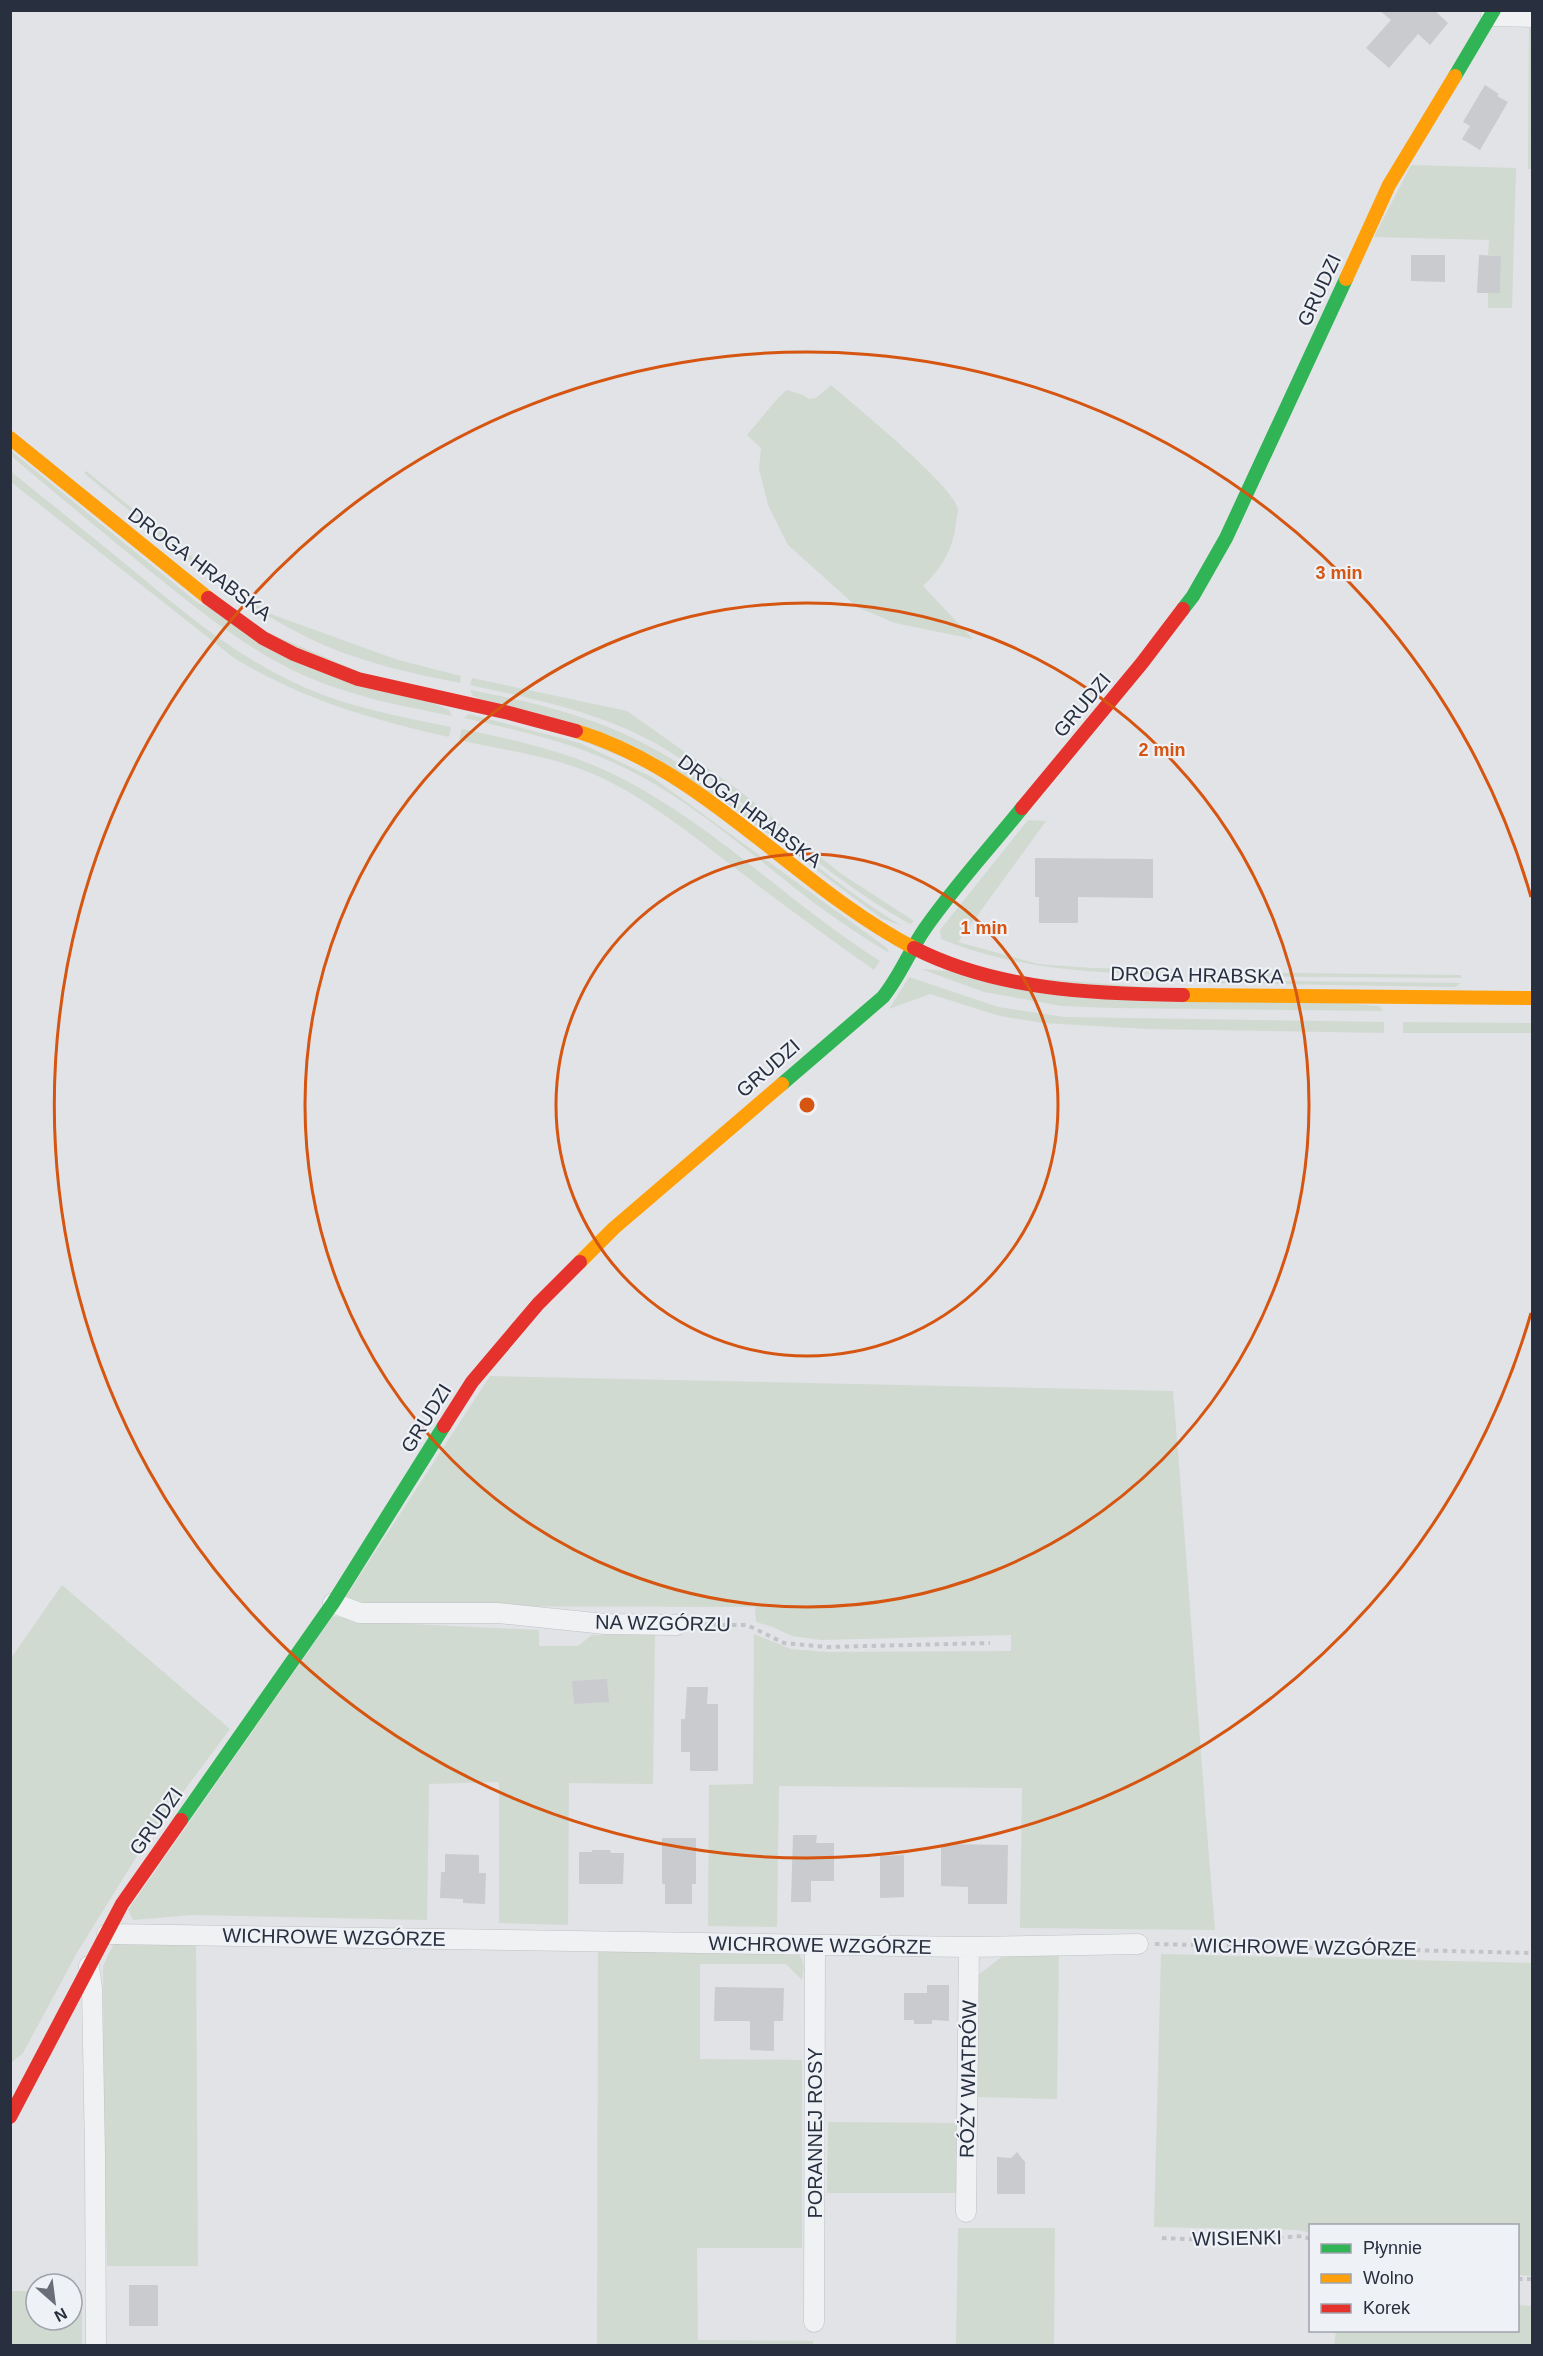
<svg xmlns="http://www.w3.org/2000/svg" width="1543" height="2356" viewBox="0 0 1543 2356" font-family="Helvetica,sans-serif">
<rect width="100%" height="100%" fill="#e1e3e6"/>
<path fill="#d1dad1" d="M1529 28H1532V169H1528Z
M1411 165 1516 168 1512 308H1488V293H1500L1501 256 1488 255 1489 240 1374 237Z
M831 385C854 405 954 486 958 509 958 513 956 519 956 523 953 549 942 568 923 586L973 639 895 623 857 607 788 545 768 505 759 469 761 448 747 435 778 398 787 390 803 395 809 399 816 398Z
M10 450 198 603 449 710 452 716C402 706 350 696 303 675 244 648 195 607 145 567 100 530 55 493 11 456Z
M10 471C52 504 93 538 134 571 188 616 241 660 306 688 352 708 402 717 451 727L449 737C370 719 304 700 234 658L11 482Z
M86 471 174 542 171 545 84 473Z
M186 552 268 613 398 660 461 676 460 683C414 674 369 664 326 646 274 624 228 590 183 555Z
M472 678 627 711 740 791 840 873 914 921 910 924C821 875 751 801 665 749 605 713 538 700 470 685Z
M470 690C528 701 586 714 639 741 735 789 810 871 902 926L881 918 717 796 473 696Z
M469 714 580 743 652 777 887 948 889 953C864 938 840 922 817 905 752 856 691 798 616 764 568 741 516 730 464 718Z
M462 729C515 740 570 752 619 777 714 825 790 904 880 961L874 970C827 937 781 903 735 868 692 835 649 800 600 777 555 756 507 751 459 740Z
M1028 820 1046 821 958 942 1038 964 1093 968 1178 969 1174 975C1091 973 1019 970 941 939L940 930Z
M921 969 1379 1006 1383 1011 1113 1008 1062 1006 984 992Z
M1196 972 1461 975V978L1198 976Z
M909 977 998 1007 1065 1017 1384 1022V1033L1148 1029 1043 1023 1000 1016 930 994 889 1009Z
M1203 980 1461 983 1455 987 1207 983Z
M1403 1022 1532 1023V1033H1403Z
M490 1376 1173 1391C1188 1571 1200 1751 1215 1930L1020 1928 1022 1788 779 1786 777 1927 708 1926 709 1785 753 1784 754 1634 791 1649 828 1652 1011 1651V1635L821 1640 792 1636 773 1627 756 1622 755 1607 362 1606 345 1598Z
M62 1585 230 1729 145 1843 78 1951 23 2053 11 2063V1658Z
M333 1616 370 1622 539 1630V1646H578L592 1635H655L653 1784 569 1783 568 1925 499 1923V1782L429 1784 427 1920 192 1915 133 1920 128 1910Z
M114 1943 196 1945 198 2266H107L104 2152 103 1966Z
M598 1947 797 1951C805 1962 804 1967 802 1980L786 1964H700V2059L802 2060V2248H697L698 2340 813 2341V2345L597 2346Z
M1009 1951 1059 1952 1057 2099 976 2097 977 1976Z
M1161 1954 1532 1963V2276L1518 2275V2226H1310V2233L1299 2230 1154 2227Z
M828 2122 961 2123 958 2193H827Z
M958 2228H1055L1054 2345H956Z
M72 2290H82V2345H11V2291H36V2320H72Z
M1518 2305 1532 2306V2345H1334L1336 2331 1518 2330Z"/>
<path fill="#c9cbce" d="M1379 10H1434L1448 23 1430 45 1418 34 1389 68 1366 48 1391 20Z
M1485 85 1499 94 1497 96 1508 102 1480 150 1462 139 1470 126 1463 122Z
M1411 255H1445V282L1411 281Z
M1479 255 1501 256 1500 293H1477Z
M1035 858 1153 859V898L1078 897V923H1039V897H1035Z
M607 1679 609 1702 574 1704 572 1681Z
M687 1687H708L707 1704H718V1771H690V1752H681V1719H685Z
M793 1835H817L816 1843H834V1881H811V1902H791Z
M662 1838H696V1884H692V1904H665V1884H662Z
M941 1844 1008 1845 1007 1904H968V1887L941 1886Z
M592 1850H610L611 1853H624L623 1884H579V1852H592Z
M445 1854 479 1855V1873H486L485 1904 463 1903V1899L440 1898 441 1872H445Z
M904 1855V1897L880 1898V1856Z
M927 1985H949V2021L932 2020V2024H914V2020H904V1993H927Z
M715 1987 784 1988 783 2021H774V2051L750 2050V2021H714Z
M1017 2152 1025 2162V2194H997V2157L1011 2158Z
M129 2285H158V2326H129Z"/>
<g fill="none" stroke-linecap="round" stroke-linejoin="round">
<g stroke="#bfc1c4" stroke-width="21">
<path id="street" d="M1491 16 1532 17
M333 1603 360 1613H498L605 1624 677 1625
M107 1934 969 1947 1138 1944
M89 1966 92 1988 95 2153 96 2346
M966 2212 969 1947
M814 2322 815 1945"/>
</g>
<path stroke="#c3c4c9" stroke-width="4" stroke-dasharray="4.5 4.5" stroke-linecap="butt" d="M696 1625H747L784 1643 827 1647 990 1643
M1155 1944 1532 1953
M1162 2238 1231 2241 1303 2236 1310 2239
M1518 2279H1532"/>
<use href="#street" stroke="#f0f1f3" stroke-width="20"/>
<path stroke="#30b455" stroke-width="14" d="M1455 76 1494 10
M1183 609 1193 596 1226 538 1346 279
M782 1084 883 997C900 976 909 952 924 930 953 888 989 849 1022 808
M181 1820 333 1603 444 1426"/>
<path stroke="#ff9f0a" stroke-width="14" d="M1346 279 1389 185 1455 76
M10 438 208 598
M576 731C707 771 795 886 914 948
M1183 995 1532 998
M580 1262 614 1228 782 1084"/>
<path stroke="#e5322d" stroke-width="14" d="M208 598 263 638 294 654 358 679 509 713 576 731
M1022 808 1142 663 1183 609
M914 948C996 990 1093 994 1183 995
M444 1426 472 1382 538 1304 580 1262
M10 2117 122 1904 181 1820"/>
</g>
<g fill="none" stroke="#d55511" stroke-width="3">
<circle cx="807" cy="1105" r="251"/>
<circle cx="807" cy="1105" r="502"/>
<path d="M1531 1313A753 753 0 1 1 1531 897"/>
</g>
<g text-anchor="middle" stroke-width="4.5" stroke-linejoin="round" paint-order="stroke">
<g font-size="20" fill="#282f3e" stroke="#eef1f6">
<text transform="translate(1319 290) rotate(-65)" y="7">GRUDZI</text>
<text transform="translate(200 564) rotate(37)" y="7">DROGA HRABSKA</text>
<text transform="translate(1082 705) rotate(-50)" y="7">GRUDZI</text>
<text transform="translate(750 811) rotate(37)" y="7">DROGA HRABSKA</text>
<text transform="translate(1197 975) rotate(1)" y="7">DROGA HRABSKA</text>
<text transform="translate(768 1068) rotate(-41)" y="7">GRUDZI</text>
<text transform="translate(426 1418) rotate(-58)" y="7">GRUDZI</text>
<text transform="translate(663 1623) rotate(1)" y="7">NA WZGÓRZU</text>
<text transform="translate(156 1821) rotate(-55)" y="7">GRUDZI</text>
<text transform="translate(334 1937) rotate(1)" y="7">WICHROWE WZGÓRZE</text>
<text transform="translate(820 1945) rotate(1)" y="7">WICHROWE WZGÓRZE</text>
<text transform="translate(1305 1947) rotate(1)" y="7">WICHROWE WZGÓRZE</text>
<text transform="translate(968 2079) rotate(-89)" y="7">RÓŻY WIATRÓW</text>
<text transform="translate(815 2133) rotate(-90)" y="7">PORANNEJ ROSY</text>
<text transform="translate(1237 2238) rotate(-1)" y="7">WISIENKI</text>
</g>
</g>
<circle cx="807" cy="1105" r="9" fill="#d55511" stroke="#eef1f6" stroke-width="3"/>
<g font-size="18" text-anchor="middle" font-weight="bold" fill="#d55511" stroke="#eef1f6" stroke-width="4.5" stroke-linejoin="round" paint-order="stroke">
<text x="1339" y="579">3 min</text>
<text x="1162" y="756">2 min</text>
<text x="984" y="934">1 min</text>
</g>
<rect width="1543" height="2356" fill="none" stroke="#282f3e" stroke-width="24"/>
<rect x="1309" y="2224" width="210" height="108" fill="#eef1f6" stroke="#9fa3ac" stroke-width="1.5"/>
<rect x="1321" y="2244" width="30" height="9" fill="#30b455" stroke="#9fa3ac" stroke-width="1.5"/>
<text x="1363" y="2254" font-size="18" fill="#282f3e">Płynnie</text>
<rect x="1321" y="2274" width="30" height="9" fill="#ff9f0a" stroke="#9fa3ac" stroke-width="1.5"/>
<text x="1363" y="2284" font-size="18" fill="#282f3e">Wolno</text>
<rect x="1321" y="2304" width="30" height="9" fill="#e5322d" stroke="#9fa3ac" stroke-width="1.5"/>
<text x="1363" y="2314" font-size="18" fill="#282f3e">Korek</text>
<g transform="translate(54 2302) rotate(152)"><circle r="28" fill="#eef1f6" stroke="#9fa3ac" stroke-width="1.5"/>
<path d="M0-4.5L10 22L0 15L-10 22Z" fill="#696e79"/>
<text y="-9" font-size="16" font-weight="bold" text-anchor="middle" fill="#282f3e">N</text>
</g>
</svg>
